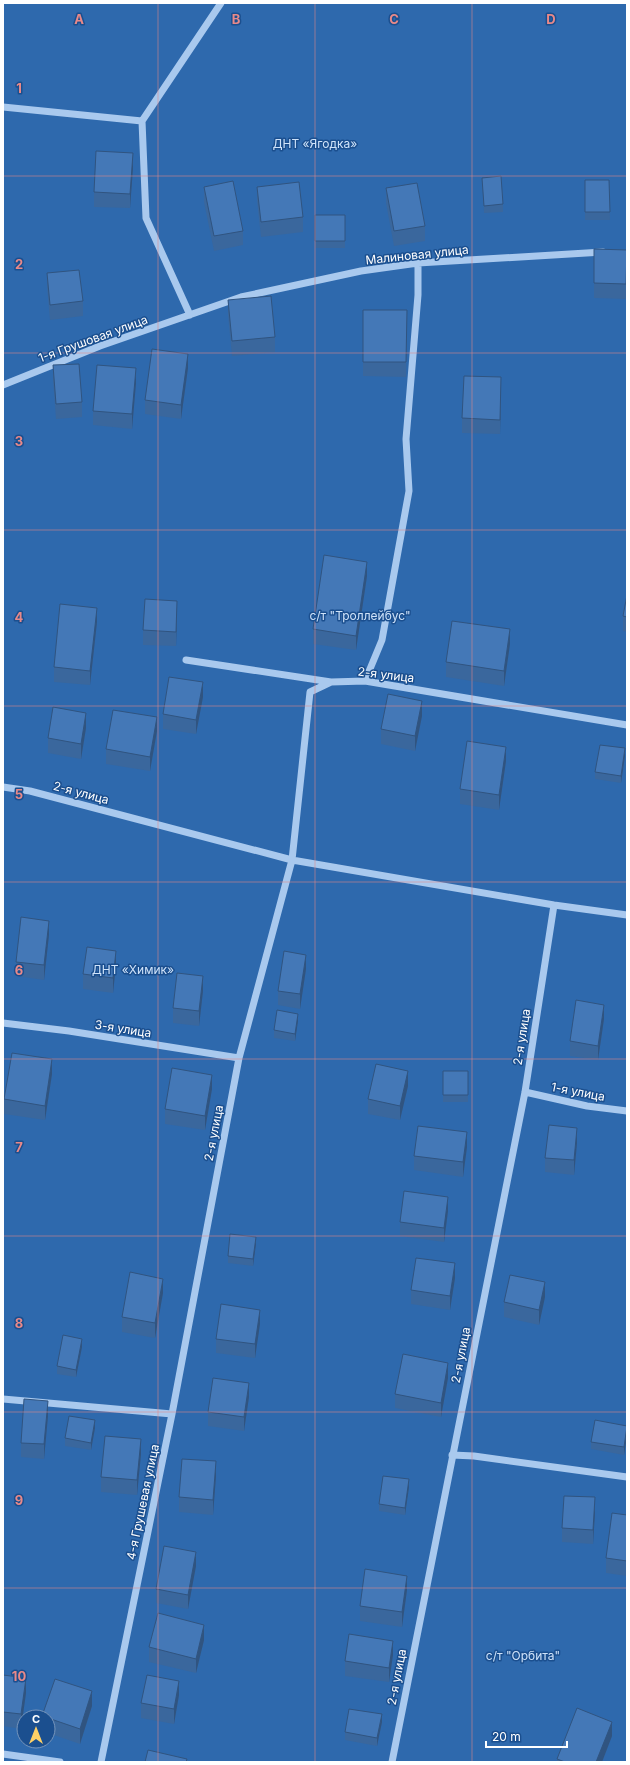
<svg xmlns="http://www.w3.org/2000/svg" width="630" height="1765" viewBox="0 0 630 1765" font-family="Inter,sans-serif">
<rect width="100%" height="100%" fill="#1b4f8f"/>
<path fill="#2e69ad" fill-rule="evenodd" d="M3 3H627V1762H3ZM24 1717H48V1741H24Z"/>
<g fill="none" stroke-linecap="round" stroke-linejoin="round">
<path stroke="#a9c9ee" stroke-width="7" d="M3 107 142 121
M190 315 146 218 142 121 221 3
M3 385 100 346 241 297 361 271 418 263 603 252
M186 660 331 682
M365 681 382 640 409 491 406 439 418 295V263
M3 787 30 791 292 860 554 905 627 915
M3 1023 69 1031 239 1058
M525 1092 587 1106 627 1111
M3 1399 172 1414
M452 1455 474 1456 627 1477
M3 1754 60 1762
M101 1762 172 1414 239 1058 292 860 310 692 331 682 365 681 627 725
M392 1762 525 1092 554 905"/>
</g>
<path fill="#3a679d" d="M133 168 130 208 94 207V192Z
M482 178 503 204V212L484 213Z
M585 180H609L610 220H585Z
M204 187 243 231V245L214 251 204 202Z
M257 187 303 217V232L261 237 257 201Z
M386 188 425 226V241L394 246 386 203Z
M315 215H345V248H315Z
M594 249 627 250 626 299 594 298Z
M47 273 83 301V316L50 320 47 287Z
M228 300 275 337V352L232 356 228 315Z
M363 310H407L406 377 363 376Z
M53 365 82 402V417L56 419 53 380Z
M188 368 181 419 145 414V400Z
M136 383 132 429 93 425V411Z
M501 392 500 434 462 433V418Z
M367 576 356 650 313 644V629Z
M627 595V632L623 631V616Z
M177 615 176 646 143 645V630Z
M97 622 90 685 54 682V667Z
M510 644 504 686 446 677V662Z
M203 697 196 734 163 729V714Z
M422 716 415 751 381 744V729Z
M86 728 81 759 48 753V738Z
M157 731 150 771 106 764V749Z
M625 756 621 783 595 779V772Z
M506 761 499 810 460 804V789Z
M49 935 44 980 16 976V962Z
M116 965 113 993 83 989V974Z
M306 969 300 1009 278 1005V991Z
M203 991 199 1026 173 1023V1008Z
M604 1019 598 1060 570 1056V1041Z
M298 1021 295 1041 274 1038V1030Z
M443 1071H468V1102H443Z
M52 1074 45 1120 4 1114V1099Z
M408 1086 400 1120 368 1114V1099Z
M212 1089 205 1130 165 1124V1109Z
M577 1143 574 1175 545 1172V1158Z
M467 1147 463 1177 414 1170V1156Z
M448 1211 444 1242 400 1236V1222Z
M256 1244 253 1266 228 1263V1256Z
M455 1278 450 1310 411 1304V1290Z
M163 1293 155 1338 122 1332V1317Z
M545 1297 539 1325 504 1317V1302Z
M260 1324 255 1358 216 1353V1339Z
M82 1347 76 1377 57 1374V1366Z
M448 1378 441 1417 395 1408V1394Z
M249 1397 244 1431 208 1426V1412Z
M48 1416 44 1459 21 1457V1443Z
M627 1426 624 1455 591 1449V1442Z
M95 1428 91 1450 65 1446V1438Z
M141 1454 137 1495 101 1492V1477Z
M216 1476 213 1515 179 1512V1497Z
M409 1487 405 1515 379 1511V1504Z
M595 1512 593 1544 562 1542V1528Z
M627 1515V1576L606 1573V1558Z
M196 1566 188 1609 156 1603V1589Z
M407 1590 402 1627 360 1621V1606Z
M204 1640 196 1673 149 1662V1647Z
M393 1655 389 1682 345 1676V1661Z
M3 1675 26 1693 21 1729 3 1726Z
M179 1695 174 1724 141 1718V1703Z
M92 1706 80 1744 48 1733V1717H42V1716Z
M382 1722 377 1746 345 1740V1732Z
M612 1736 602 1762H557V1759Z"/>
<path fill="#305480" d="M133 153V168L130 208V194Z
M188 354V368L181 419V405Z
M136 368V383L132 429V414Z
M501 377V392L500 434V420Z
M367 562V576L356 650V636Z
M177 601V615L176 646V632Z
M97 608V622L90 685V671Z
M510 629V644L504 686V671Z
M203 682V697L196 734V720Z
M422 701V716L415 751V736Z
M86 713V728L81 759V744Z
M157 717V731L150 771V757Z
M506 747V761L499 810V795Z
M625 748V756L621 783V776Z
M49 921V935L44 980V965Z
M116 951V965L113 993V978Z
M306 955V969L300 1009V994Z
M203 976V991L199 1026V1011Z
M604 1005V1019L598 1060V1046Z
M298 1014V1021L295 1041V1034Z
M52 1059V1074L45 1120V1106Z
M408 1071V1086L400 1120V1106Z
M212 1075V1089L205 1130V1116Z
M577 1128V1143L574 1175V1160Z
M467 1132V1147L463 1177V1162Z
M448 1197V1211L444 1242V1228Z
M256 1237V1244L253 1266V1259Z
M455 1263V1278L450 1310V1296Z
M163 1279V1293L155 1338V1323Z
M545 1282V1297L539 1325V1310Z
M260 1310V1324L255 1358V1344Z
M82 1339V1347L76 1377V1370Z
M448 1363V1378L441 1417V1403Z
M249 1383V1397L244 1431V1417Z
M48 1401V1416L44 1459V1444Z
M95 1420V1428L91 1450V1443Z
M627 1429V1437L624 1455V1447Z
M141 1439V1454L137 1495V1480Z
M216 1461V1476L213 1515V1500Z
M409 1479V1487L405 1515V1508Z
M595 1497V1512L593 1544V1530Z
M196 1552V1566L188 1609V1595Z
M407 1576V1590L402 1627V1612Z
M204 1625V1640L196 1673V1659Z
M393 1641V1655L389 1682V1668Z
M26 1678V1693L21 1729V1714Z
M179 1681V1695L174 1724V1709Z
M92 1691V1706L80 1744V1729Z
M382 1714V1722L377 1746V1738Z
M612 1722V1736L602 1762H596Z"/>
<path fill="#4478b7" stroke="#305480" d="M96 151 133 153 130 194 94 192Z
M501 176 503 204 484 206 482 178Z
M585 180H609L610 212H585Z
M233 181 243 231 214 236 204 187Z
M299 182 303 217 261 222 257 187Z
M417 183 425 226 394 231 386 188Z
M315 215H345V241H315Z
M594 249 627 250 626 284 594 283Z
M79 270 83 301 50 305 47 273Z
M271 296 275 337 232 341 228 300Z
M363 310H407L406 362H363Z
M152 349 188 354 181 405 145 400Z
M79 364 82 402 56 404 53 365Z
M97 365 136 368 132 414 93 411Z
M464 376 501 377 500 420 462 418Z
M324 555 367 562 356 636 313 629Z
M627 595V617L623 616Z
M145 599 177 601 176 632 143 630Z
M60 604 97 608 90 671 54 667Z
M452 621 510 629 504 671 446 662Z
M169 677 203 682 196 720 163 714Z
M388 694 422 701 415 736 381 729Z
M53 707 86 713 81 744 48 738Z
M113 710 157 717 150 757 106 749Z
M467 741 506 747 499 795 460 789Z
M600 745 625 748 621 776 595 772Z
M21 917 49 921 44 965 16 962Z
M87 947 116 951 113 978 83 974Z
M284 951 306 955 300 994 278 991Z
M177 973 203 976 199 1011 173 1008Z
M576 1000 604 1005 598 1046 570 1041Z
M277 1010 298 1014 295 1034 274 1030Z
M12 1053 52 1059 45 1106 4 1099Z
M376 1064 408 1071 400 1106 368 1099Z
M172 1068 212 1075 205 1116 165 1109Z
M443 1071H468V1095H443Z
M549 1125 577 1128 574 1160 545 1158Z
M418 1126 467 1132 463 1162 414 1156Z
M404 1191 448 1197 444 1228 400 1222Z
M230 1234 256 1237 253 1259 228 1256Z
M416 1258 455 1263 450 1296 411 1290Z
M130 1272 163 1279 155 1323 122 1317Z
M510 1275 545 1282 539 1310 504 1302Z
M221 1304 260 1310 255 1344 216 1339Z
M63 1335 82 1339 76 1370 57 1366Z
M403 1354 448 1363 441 1403 395 1394Z
M213 1378 249 1383 244 1417 208 1412Z
M24 1399 48 1401 44 1444 21 1443Z
M69 1416 95 1420 91 1443 65 1438Z
M595 1420 627 1426 624 1447 591 1442Z
M105 1436 141 1439 137 1480 101 1477Z
M182 1459 216 1461 213 1500 179 1497Z
M383 1476 409 1479 405 1508 379 1504Z
M564 1496 595 1497 593 1530 562 1528Z
M612 1513 627 1515V1561L606 1558Z
M164 1546 196 1552 188 1595 156 1589Z
M365 1569 407 1576 402 1612 360 1606Z
M158 1613 204 1625 196 1659 149 1647Z
M349 1634 393 1641 389 1668 345 1661Z
M3 1675 26 1678 21 1714 3 1712Z
M147 1675 179 1681 174 1709 141 1703Z
M55 1679 92 1691 80 1729 48 1718V1717L42 1716Z
M577 1708 612 1722 596 1762H565L557 1759Z
M349 1709 382 1714 377 1738 345 1732Z
M148 1750 187 1759 186 1762H145Z"/>
<path fill="none" stroke="#e88989" stroke-width="1" stroke-opacity="0.55" d="M158 3V1762M315 3V1762M472 3V1762M3 176H627M3 353H627M3 530H627M3 706H627M3 882H627M3 1059H627M3 1236H627M3 1412H627M3 1588H627"/>
<g text-anchor="middle" stroke-width="3" stroke-linejoin="round" paint-order="stroke">
<g font-size="12" fill="#cfe3fa" stroke="#1b4f8f">
<text x="315" y="148">ДНТ «Ягодка»</text>
<text x="360" y="620">с/т "Троллейбус"</text>
<text x="133" y="974">ДНТ «Химик»</text>
<text x="523" y="1660">с/т "Орбита"</text>
</g>
<g font-size="12" fill="#fff" stroke="#1b4f8f">
<text transform="translate(417 255) rotate(-6)" y="4">Малиновая улица</text>
<text transform="translate(93 339) rotate(-20)" y="4">1-я Грушовая улица</text>
<text transform="translate(386 675) rotate(7)" y="4">2-я улица</text>
<text transform="translate(81 793) rotate(15)" y="4">2-я улица</text>
<text transform="translate(123 1029) rotate(9)" y="4">3-я улица</text>
<text transform="translate(522 1037) rotate(-81)" y="4">2-я улица</text>
<text transform="translate(578 1092) rotate(11)" y="4">1-я улица</text>
<text transform="translate(214 1133) rotate(-79)" y="4">2-я улица</text>
<text transform="translate(461 1355) rotate(-79)" y="4">2-я улица</text>
<text transform="translate(143 1502) rotate(-78)" y="4">4-я Грушевая улица</text>
<text transform="translate(397 1677) rotate(-79)" y="4">2-я улица</text>
</g>
</g>
<g font-size="13" text-anchor="middle" font-weight="bold" fill="#e88989" stroke="#1b4f8f" stroke-width="3" stroke-linejoin="round" paint-order="stroke">
<text x="79" y="24">A</text>
<text x="236" y="24">B</text>
<text x="394" y="24">C</text>
<text x="551" y="24">D</text>
<text x="19" y="93">1</text>
<text x="19" y="269">2</text>
<text x="19" y="446">3</text>
<text x="19" y="622">4</text>
<text x="19" y="799">5</text>
<text x="19" y="975">6</text>
<text x="19" y="1152">7</text>
<text x="19" y="1328">8</text>
<text x="19" y="1505">9</text>
<text x="19" y="1681">10</text>
</g>
<rect width="630" height="1765" fill="none" stroke="#ffffff" stroke-width="8"/>
<g transform="translate(36 1729)"><circle r="19" fill="#1b4f8f" stroke="#7695bc"/>
<path d="M0-3L7 15L0 10L-7 15Z" fill="#ffd166"/>
<text y="-6" font-size="11" font-weight="bold" text-anchor="middle" fill="#ffffff">С</text>
</g>
<path d="M486 1741v6h81v-6" fill="none" stroke="#ffffff" stroke-width="2"/>
<text x="492" y="1741" font-size="12" fill="#ffffff" stroke="#1b4f8f" stroke-width="3" paint-order="stroke">20 m</text>
</svg>
